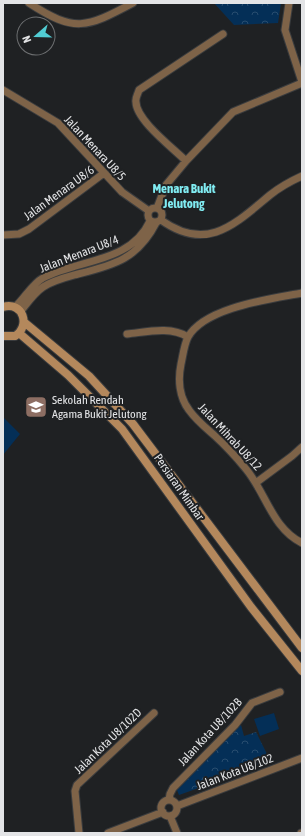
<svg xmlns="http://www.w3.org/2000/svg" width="305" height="836" viewBox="0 0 305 836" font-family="'Asap Condensed',sans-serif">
<defs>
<pattern id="park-crowns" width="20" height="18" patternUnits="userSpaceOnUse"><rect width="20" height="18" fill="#042f57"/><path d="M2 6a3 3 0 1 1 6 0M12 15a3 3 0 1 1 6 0" fill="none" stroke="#284d6f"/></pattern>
</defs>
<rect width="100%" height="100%" fill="#1f2123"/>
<path fill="#042f57" d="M3 417 20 434 3 455Z
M274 713 279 729 260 736 254 719Z"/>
<path fill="url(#park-crowns)" d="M214 3H281L278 23 234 25Z
M241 725 244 736 256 732 271 762 179 795 177 790Z"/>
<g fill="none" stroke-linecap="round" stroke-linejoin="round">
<g stroke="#3a3c3e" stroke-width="9">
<path id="street" d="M29 3C75 33 86 28 133 3
M289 3 285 30 302 82
M3 90 58 123 122 192 149 211
M186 161C173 148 136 120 136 102 135 98 138 94 139 90L223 34
M148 215a7 7 0 1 1 14 0a7 7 0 1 1-14 0Z
M157 208 166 185 186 161 233 112 302 83
M161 220C207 253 235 224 270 195 280 187 291 181 302 176
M3 235 19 234 29 229 104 173
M302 293C271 299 205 307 188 337 184 345 183 355 181 364 178 379 179 397 189 410 196 420 206 428 215 436 226 446 236 457 246 469 266 493 272 528 302 543
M15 307C25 298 32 284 43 278 79 259 131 263 150 221
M21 311C28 302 34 293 43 287 54 280 67 277 78 274 115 265 138 258 156 223
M127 334C147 332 170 326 188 337
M257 482 292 456 302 447
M169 800 170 794 173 788 235 725 252 703 280 692
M161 808a8 8 0 1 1 16 0a8 8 0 1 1-16 0Z
M177 806 302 758
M170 816 177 833
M79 833 75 791 77 785 154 713
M108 833 163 812
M301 833H302"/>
</g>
<g stroke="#3a3c3e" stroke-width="10">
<path id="secondary" d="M3 307C23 301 31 326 15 336H3
M24 322 89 376 133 424 302 648
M19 333 68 375 122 429 251 607 302 671"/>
</g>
<use href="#street" stroke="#7e6348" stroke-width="7"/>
<use href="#secondary" stroke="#b4885c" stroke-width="8"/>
</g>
<defs>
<g id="school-square" transform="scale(1.15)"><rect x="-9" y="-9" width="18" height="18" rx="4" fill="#8d6e63" stroke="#1f2123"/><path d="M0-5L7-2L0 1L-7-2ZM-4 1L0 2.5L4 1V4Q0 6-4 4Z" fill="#fff"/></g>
</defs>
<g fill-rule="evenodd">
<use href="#school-square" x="36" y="407"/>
</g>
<g text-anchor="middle" stroke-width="4" stroke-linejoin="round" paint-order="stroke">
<g font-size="12" fill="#e3e4e6" stroke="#1f2123">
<text transform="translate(95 148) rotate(47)" y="4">Jalan Menara U8/5</text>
<text transform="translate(59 193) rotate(-36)" y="4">Jalan Menara U8/6</text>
<text transform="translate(79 254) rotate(-21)" y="4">Jalan Menara U8/4</text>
<text transform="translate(230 437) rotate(47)" y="4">Jalan Mihrab U8/12</text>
<text transform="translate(179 487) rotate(55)" y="4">Persiaran Mimbar</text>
<text transform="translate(210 732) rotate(-47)" y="4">Jalan Kota U8/102B</text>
<text transform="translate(108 741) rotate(-44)" y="4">Jalan Kota U8/102D</text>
<text transform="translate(235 772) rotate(-21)" y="4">Jalan Kota U8/102</text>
</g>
<g font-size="12" fill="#e3e4e6" stroke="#1f2123" text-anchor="start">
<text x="52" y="404">Sekolah Rendah<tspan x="52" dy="14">Agama Bukit Jelutong</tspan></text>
</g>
<g font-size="13" font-weight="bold" fill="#80ecf2" stroke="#1f2123">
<text x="184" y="193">Menara Bukit<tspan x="184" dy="15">Jelutong</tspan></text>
</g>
</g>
<rect width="305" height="836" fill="none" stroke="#e3e4e6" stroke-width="8"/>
<g transform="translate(36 36) rotate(250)"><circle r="19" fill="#1f2123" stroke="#6d6f71"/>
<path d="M0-3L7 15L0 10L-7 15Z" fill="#51ccd3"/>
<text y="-6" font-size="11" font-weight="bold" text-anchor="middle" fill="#e3e4e6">N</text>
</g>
</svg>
